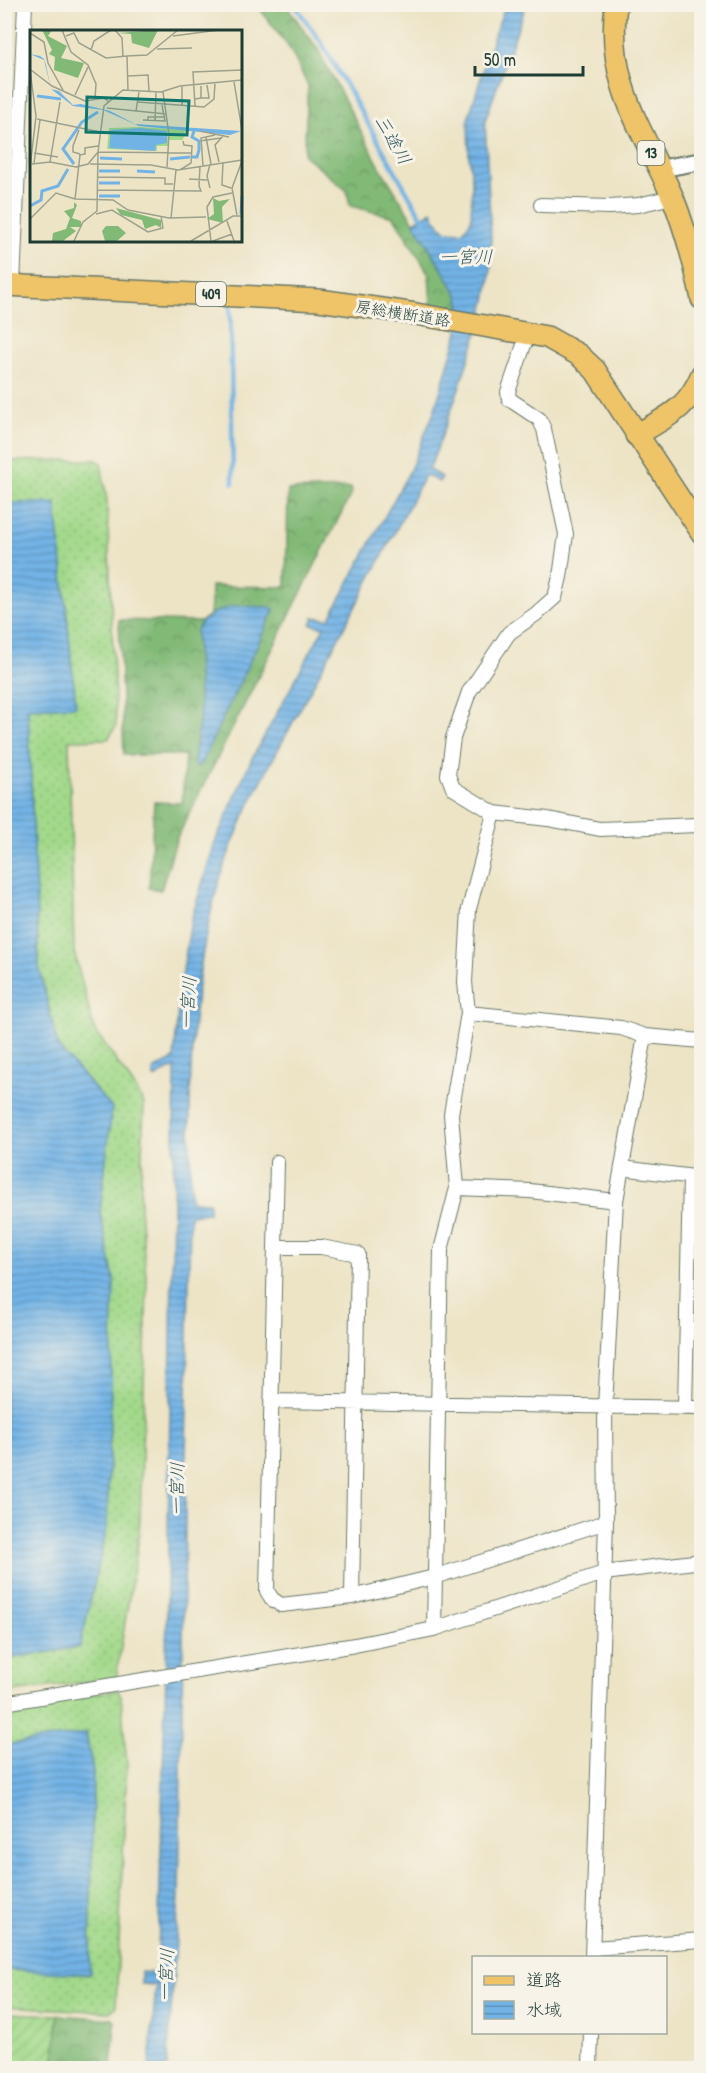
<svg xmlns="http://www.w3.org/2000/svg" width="706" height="2073" viewBox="0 0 706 2073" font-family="'Patrick Hand','Klee One',sans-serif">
<defs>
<pattern id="grass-dots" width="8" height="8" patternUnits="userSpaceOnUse" patternTransform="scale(1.5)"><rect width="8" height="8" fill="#a2d98a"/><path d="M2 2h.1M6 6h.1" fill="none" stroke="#8bbb78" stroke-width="1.8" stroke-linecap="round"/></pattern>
<pattern id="forest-crowns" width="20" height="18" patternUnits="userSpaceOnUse" patternTransform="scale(1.5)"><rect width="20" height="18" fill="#81b976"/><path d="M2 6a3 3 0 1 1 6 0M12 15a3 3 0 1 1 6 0" fill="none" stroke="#699862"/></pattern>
<pattern id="garden-furrows" width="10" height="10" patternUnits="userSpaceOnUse" patternTransform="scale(1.5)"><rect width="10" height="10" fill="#a2d98a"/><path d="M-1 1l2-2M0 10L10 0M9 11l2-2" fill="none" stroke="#8bbb78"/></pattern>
<pattern id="water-rules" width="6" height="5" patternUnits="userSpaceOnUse" patternTransform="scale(1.5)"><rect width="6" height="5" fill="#72b3e6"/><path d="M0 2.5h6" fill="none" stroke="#5d93bb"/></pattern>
</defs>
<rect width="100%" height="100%" fill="#f7f3e8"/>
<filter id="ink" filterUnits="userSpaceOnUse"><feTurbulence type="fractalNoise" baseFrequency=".0167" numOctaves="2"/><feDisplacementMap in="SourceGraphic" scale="12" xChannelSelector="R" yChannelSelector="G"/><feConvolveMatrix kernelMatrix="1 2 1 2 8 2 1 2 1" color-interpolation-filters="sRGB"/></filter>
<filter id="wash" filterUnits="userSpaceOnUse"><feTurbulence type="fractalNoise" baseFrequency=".008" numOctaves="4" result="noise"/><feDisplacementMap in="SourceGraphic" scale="24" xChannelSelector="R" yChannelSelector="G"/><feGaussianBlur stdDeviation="1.35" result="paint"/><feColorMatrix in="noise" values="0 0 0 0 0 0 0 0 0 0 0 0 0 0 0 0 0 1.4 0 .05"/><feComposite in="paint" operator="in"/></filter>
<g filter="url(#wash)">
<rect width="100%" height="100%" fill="#ede4c6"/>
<path fill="url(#grass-dots)" stroke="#608b5f" stroke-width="1.5" d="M96 460 101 463 107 501 116 726 108 739 69 740 74 952 94 1029 136 1089 144 1104 140 1208 147 1287 140 1518 138 1543 116 1678 5 1693 4 461Z
M117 1690 121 1696 127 1766 116 2007 110 2012 5 2006V1709Z"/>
<path fill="url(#forest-crowns)" stroke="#507b55" stroke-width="1.5" d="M257 5H286L317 48 380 167 453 286 459 297 461 310 431 305 429 274 394 217 350 206 347 191 304 155 308 86 290 49Z
M351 488 352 492 177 838 161 890 149 888 154 802 182 803 185 755H124L119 620 201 622 210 614 211 586 286 587 288 490Z
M58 2015 113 2019 115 2022 112 2068H54Z"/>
<path fill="url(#garden-furrows)" stroke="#608b5f" stroke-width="1.5" d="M5 2013 58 2015 54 2068H5Z"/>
<path fill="url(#water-rules)" stroke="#48788d" stroke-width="1.5" d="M506 5H526L485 121 492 257C490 294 480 327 468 361 456 398 443 434 429 470L442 477 439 482 425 475C385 552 344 628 303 704 271 763 237 820 218 885 189 987 188 1096 191 1201L209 1202V1213L190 1215 179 1898 167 2068H149L156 1985 141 1984V1972L156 1973 158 1955 166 1670 175 1067 154 1078 153 1070 174 1059 179 995 191 920 215 842 250 762 324 627 311 624 314 617 329 619 410 470 434 412 458 332 461 310 459 297 414 222 432 211 436 220 446 231 462 232 471 221 472 180 469 156 468 119 495 32Z
M4 503H56L76 706 28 708 39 966 58 1047 112 1108 100 1212 114 1279 107 1528 80 1647 5 1659Z
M234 606 271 607 274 610 202 762 197 767 194 762 200 715 196 631C204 615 217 611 234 606Z
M86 1733 93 1772 90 1974 5 1970V1745Z"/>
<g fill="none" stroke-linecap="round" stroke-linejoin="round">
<path stroke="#72b3e6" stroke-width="4.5" d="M294 4 321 42 424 221
M230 302 233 483"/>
</g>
</g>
<g filter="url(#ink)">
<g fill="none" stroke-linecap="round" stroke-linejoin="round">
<g stroke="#677767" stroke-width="16">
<path id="minor" d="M541 205 610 207 638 205 672 197
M13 285 25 4
M528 333 508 392 509 399 539 419 544 429 566 534 560 577 555 597 536 614 509 633 469 692 453 738 448 775 453 788 494 813 548 819 600 829 697 825
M468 1013 621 1028 645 1036 702 1041
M277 1162 267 1591 272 1599 281 1605 352 1597 434 1577 606 1522
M622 1168 702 1178
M457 1188 530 1191 616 1201
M276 1247H321L358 1254 352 1597
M271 1401 702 1408
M685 1408 690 1177
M434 1629 441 1250 457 1188 451 1114 468 1013 465 982 469 909 494 813
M4 1703 355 1645 434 1629 604 1573 702 1561
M593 1948 702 1940
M592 1958 606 1522 605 1407 616 1201 645 1036
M590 2068 591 2032"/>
</g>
<g stroke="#677767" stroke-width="20">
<path id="tertiary" d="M659 169 702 161"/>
</g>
<g stroke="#677767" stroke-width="24">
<path id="primary" d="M616 4C606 85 643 129 673 198 686 231 695 265 702 299
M636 435C668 416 687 410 702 374"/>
</g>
<g stroke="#677767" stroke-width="24">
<path id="trunk" d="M4 285 319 300 416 314 547 337 579 355 595 370 702 533"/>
</g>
<use href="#minor" stroke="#fff" stroke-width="14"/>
<use href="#tertiary" stroke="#fff" stroke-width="16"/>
<use href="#primary" stroke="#efc469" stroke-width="21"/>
<use href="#trunk" stroke="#efc469" stroke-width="21"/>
</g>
</g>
<g text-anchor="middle" stroke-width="6" stroke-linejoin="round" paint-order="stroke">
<g fill="#f7f3e8" stroke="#60746a" stroke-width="1.5">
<rect x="637.5" y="141" width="27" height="24" rx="4.5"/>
<rect x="196" y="282" width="30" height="24" rx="4.5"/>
</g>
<g font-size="15" font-weight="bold" fill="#1f3d34">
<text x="651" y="158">13</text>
<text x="211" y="299">409</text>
</g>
<g font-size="16" fill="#1f3d34" stroke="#f7f3e8">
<text transform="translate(403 313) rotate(9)" y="6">房総横断道路</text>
</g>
<g font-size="18" font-style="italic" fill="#345a60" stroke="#f7f3e8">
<text transform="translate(393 140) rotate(60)" y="6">三途川</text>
<text x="466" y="263">一宮川</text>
<text transform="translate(188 1003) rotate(-86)" y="6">一宮川</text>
<text transform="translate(177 1489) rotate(-89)" y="6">一宮川</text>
<text transform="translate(166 1975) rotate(-87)" y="6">一宮川</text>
</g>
</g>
<g transform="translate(30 30)">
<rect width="212" height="212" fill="#ede4c6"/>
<path d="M110 97 155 100 153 110H139L138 116H127V121L77 119 79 98Z" fill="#a2d98a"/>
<path d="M12 0H22L18 6 37 16 31 28 54 33 48 48 24 40 25 27 19 24 22 20ZM128 0 119 18 102 13 101 4 88 3ZM183 168 189 171 200 169 192 177 193 193 177 189 184 184ZM44 172 47 175 42 188 51 191V197H40L46 201 33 211H22L23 203 36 199 40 188 34 181 44 178ZM86 178 131 190V198L126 195 115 199 112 190 91 185ZM76 196H88L96 203 87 211H75L72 201Z" fill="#81b976"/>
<path d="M0 24 10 26 14 29 16 35 21 59 29 61 43 75 51 74 80 81 105 94 211 101 200 105 109 96 73 80 43 76 21 59 14 30ZM110 98 137 101V113L126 115 125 121 79 118 81 100Z" fill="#72b3e6"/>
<path fill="none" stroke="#72b3e6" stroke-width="3" d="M7 66 31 69M162 127H167L169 120V111L162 107 164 101M70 128 92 129M140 129 160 127M44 134 33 119 52 92 68 82M69 141H90M107 141 125 142M69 153H90M69 166H90M0 176 11 170 12 161 28 156 38 139M211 184 212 166"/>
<path fill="none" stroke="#9ba18c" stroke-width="1.5" d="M32 0 41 22 58 35 66 54 65 69M85 0 92 8 93 27M0 3 14 12 18 33 33 60M36 6 44 3 49 13 76 28 97 26M143 6 189 0M127 19 162 18M61 20 64 11 81 0M0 40 6 86 0 138M1 40 22 56 55 71 74 68 79 72M98 46 118 45 119 61M204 52 212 100M152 56V76M98 61 97 26 117 25 148 0M133 62 139 105 137 137M45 65 58 37M171 68H179L177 55M165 69 171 68V56M108 72 174 77 184 69 185 53M165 76 163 42 212 40M77 78 136 84M106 81 109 62M7 89 70 102M113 90 135 91 132 75M118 91V87H135M125 91 126 62M49 100 43 116V122L50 124M170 101 199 107M176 107 181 134M170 111 191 108M68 122 161 123M4 123 28 127M20 132 30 72M189 132 185 115 194 105M193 132 192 155 201 158M4 133 10 90M2 134 20 132 46 137 58 134 68 122 74 76 93 60 131 62 150 56 212 50M60 134 121 135 148 140 212 130M180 134 177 146 180 158M173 136 171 108 185 105M150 140 161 133 162 116 154 115 153 111M68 147 135 148V154H143M159 149 177 150M169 156 170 136M68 160 171 161 169 156M45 169 50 125 55 124V118L68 116M66 184 82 180 118 202 133 198 131 186M207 185 202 158 212 131M141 188 146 140M0 189 26 163 45 169 83 170 98 180 139 188 176 187M197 191 204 211M44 211 53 192 67 181 68 122M161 211 203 186H212M181 211 177 177 183 167 202 163M183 211 202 204"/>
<path fill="#0f766e" fill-opacity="0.15" stroke="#0f766e" stroke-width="3" d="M57 67 159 71 157 105 56 102Z"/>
<rect width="212" height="212" fill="none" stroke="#1f3d34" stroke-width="3"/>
</g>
<rect width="706" height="2073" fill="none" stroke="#f7f3e8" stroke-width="24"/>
<rect x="472" y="1956" width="195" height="78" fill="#f7f3e8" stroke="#a1aaa0" stroke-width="1.5"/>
<rect x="484" y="1976" width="30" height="9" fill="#efc469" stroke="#a1aaa0" stroke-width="1.5"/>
<text x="526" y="1986" font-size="18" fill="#1f3d34">道路</text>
<rect x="484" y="2001" width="30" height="18" fill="url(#water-rules)" stroke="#a1aaa0" stroke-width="1.5"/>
<text x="526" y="2016" font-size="18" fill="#1f3d34">水域</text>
<path d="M475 66v9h108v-9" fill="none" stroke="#1f3d34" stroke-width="3"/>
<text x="484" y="66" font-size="18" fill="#1f3d34" stroke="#f7f3e8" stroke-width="4.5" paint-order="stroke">50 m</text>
</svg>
